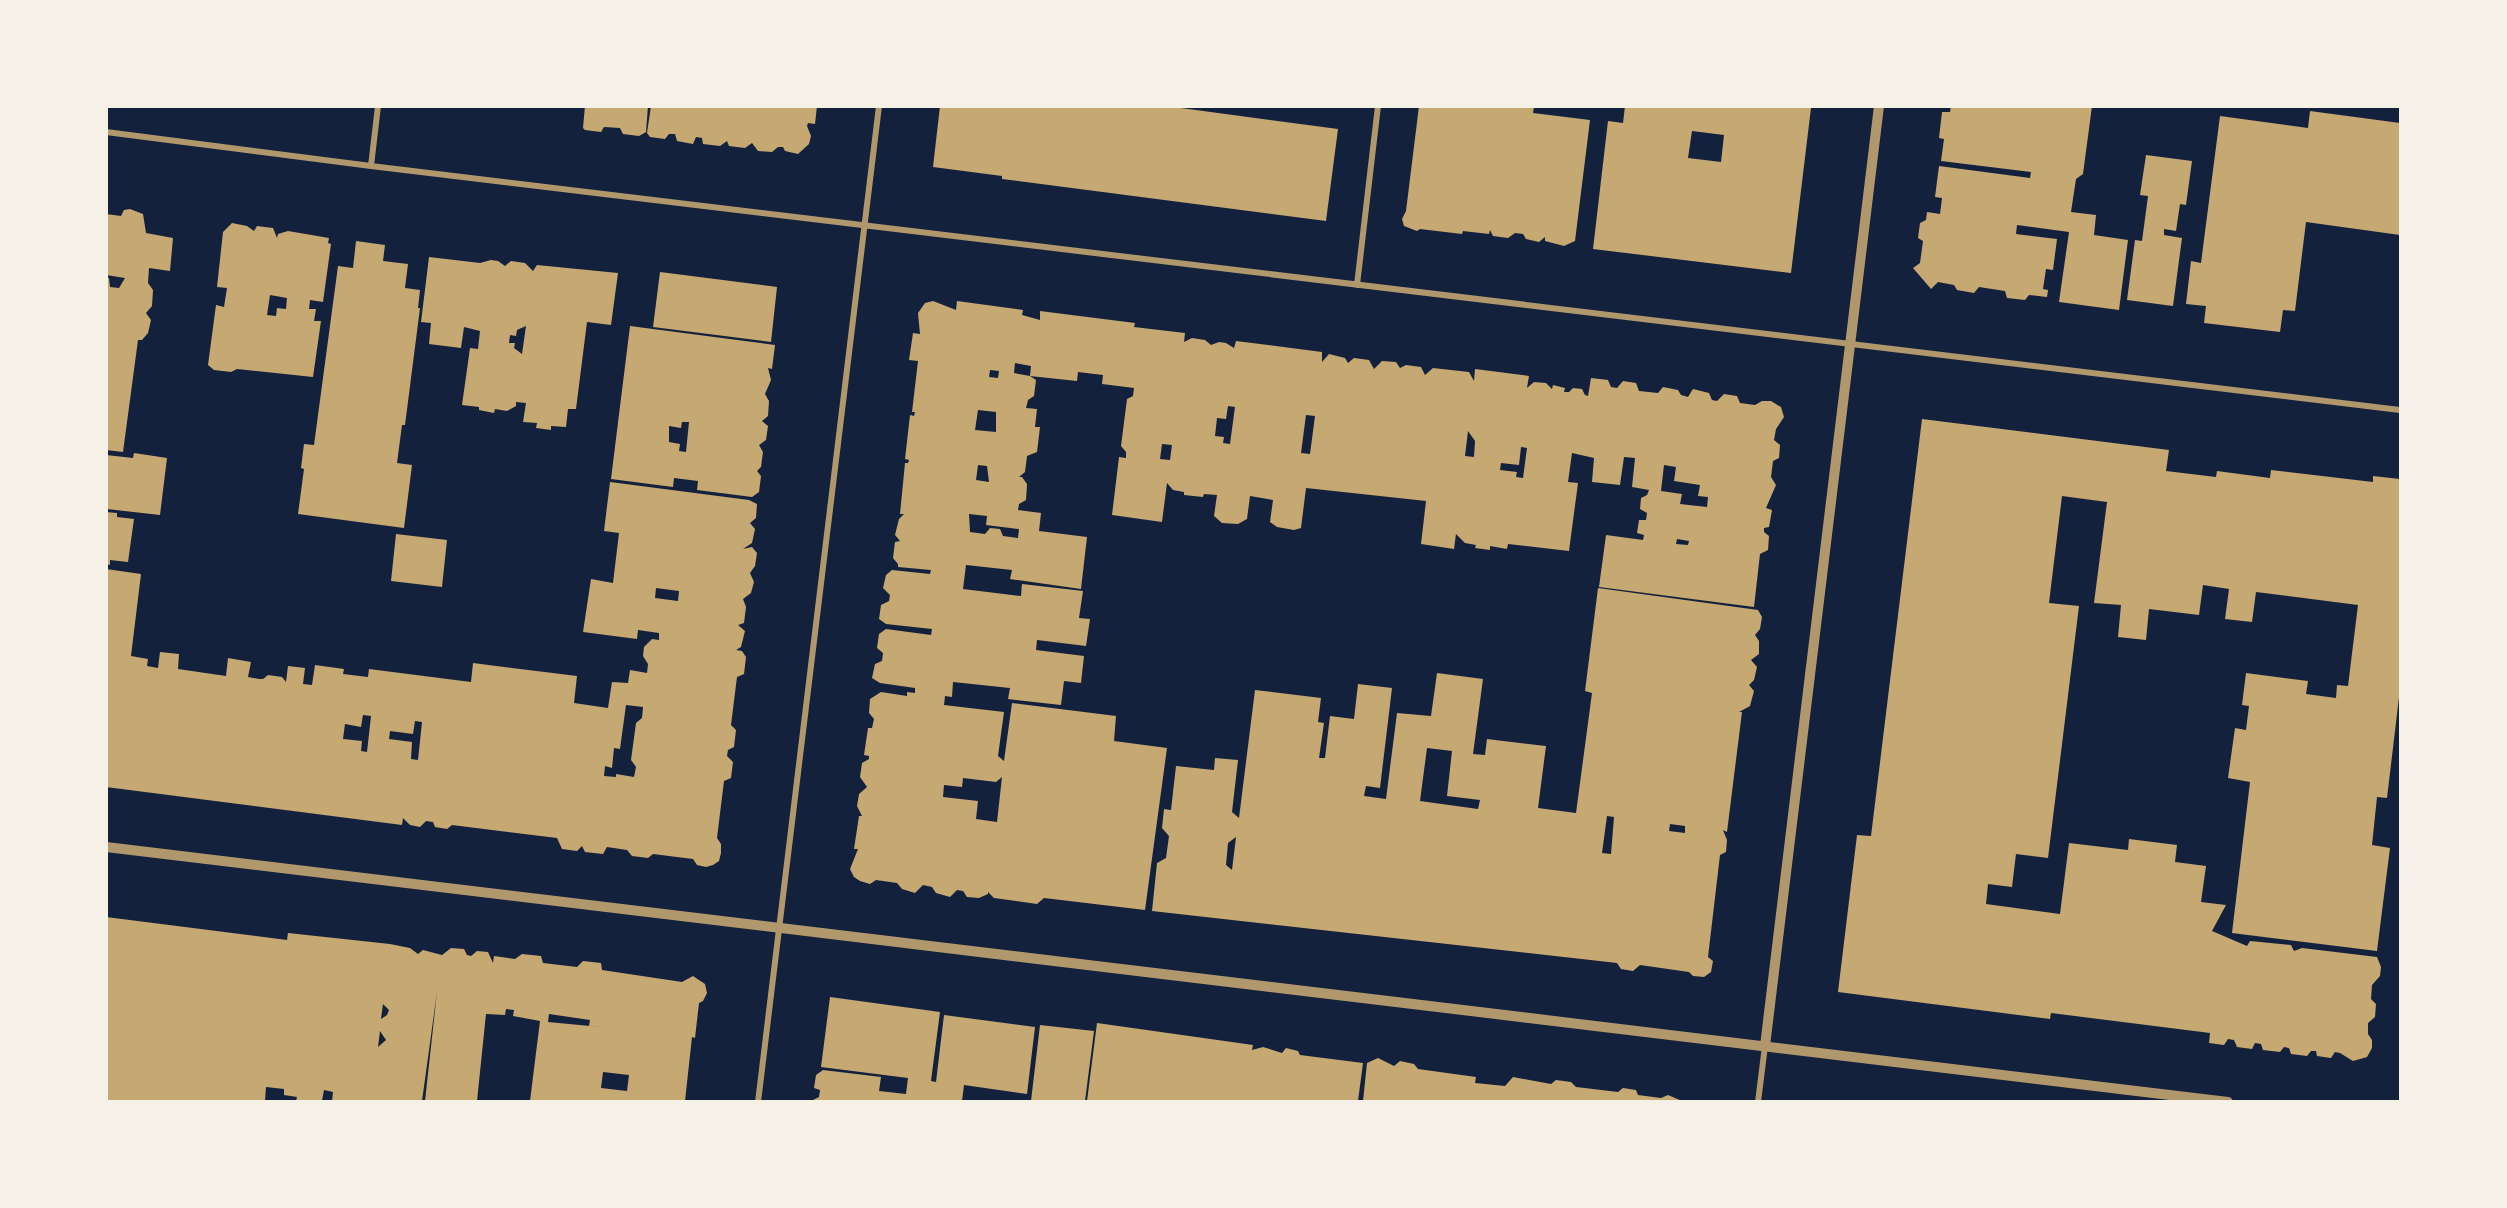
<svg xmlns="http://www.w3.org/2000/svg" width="2507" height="1208" viewBox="0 0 2507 1208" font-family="'Sofia Sans Condensed',sans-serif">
<rect width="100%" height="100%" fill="#14213d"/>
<path fill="#c6a872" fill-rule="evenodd" d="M585 106H648L646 132 639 136 623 134 620 128 604 127 601 132 585 130 583 128Z
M651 106H817L815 124 808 123 807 126 811 136 809 144 798 154 785 151 783 147H778L772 152 758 151 752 143 745 148 729 146 727 141 720 146 703 144 702 138 696 137 693 144 677 141 675 134H669L665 139 650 137 647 133Z
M940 106H1166L1338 129 1326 221 1002 179V176L933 167Z
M1419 106H1534L1533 113 1590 120 1575 241 1564 246 1545 241V237L1539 242 1526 239 1523 234 1515 233 1508 238 1493 236 1490 230 1489 234 1463 231 1462 234 1420 229 1417 231 1404 226 1402 219 1406 211Z
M1625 106 1811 108 1791 273 1593 249 1608 121 1623 123ZM1692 131 1724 135 1721 162 1688 158Z
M1951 106H2092L2083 174 2076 179 2071 212 2096 215 2094 235 2128 240 2119 310 2059 302 2069 232 2017 225 2016 234 2057 239 2053 270 2046 269 2043 289 2048 290 2047 297 2029 295 2025 300 2007 298 2005 291 1979 287 1974 293 1957 290 1954 285 1938 282 1931 289 1913 268 1920 263 1923 241 1918 238 1920 223 1926 220 1927 212 1940 214 1942 198 1935 197 1939 166 2030 178 2031 172 1941 161 1944 139 1939 138 1942 112H1950Z
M2310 111 2400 123V235L2306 222 2295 311 2283 310 2280 332 2204 323 2206 306 2186 304 2191 261 2201 263 2220 116 2308 128Z
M2146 155 2192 161 2186 205 2180 204 2176 231 2164 229V235L2182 238 2173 306 2127 300 2135 240 2142 241 2148 196 2140 195Z
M130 209 143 214 146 233 173 238 170 271 149 268 148 283 153 290 152 306 146 313 151 320 148 333 142 340H138L123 452 106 450V277L109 278 110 287 119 288 125 278 106 275V214L121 216 124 210Z
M232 223 247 226 254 231 257 226 273 228 277 238 278 234 288 231 329 238 328 243 331 244 323 302 310 300 309 309H316L314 321H321L313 377 237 369 231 372 214 370 208 365 216 305 224 307 227 288 217 287 223 232ZM270 295 287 298 286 309 277 308 276 316 267 315Z
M356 241 385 245 383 261 408 264 405 288 420 290 418 308H420L405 425H402L397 463 412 465 404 528 298 514 304 469 301 468 304 444 314 445 338 266 353 268Z
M429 257 480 263 491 260 498 261 505 266 511 261 525 263 533 271 537 265 618 273 611 325 587 322 576 409H568L566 427 551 426V430L536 428 537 423 523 422 526 403 516 402V406L507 411 495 409 494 413 479 410V407L462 405 470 348 478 349 480 331 464 327 461 348 429 344 431 323 421 322ZM526 326 522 354 514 348 515 343H509L510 335 516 336 517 330Z
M660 272 777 287 771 342 653 327Z
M933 301 956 310 957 301 1023 310 1022 315 1040 320V311L1135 323 1134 327 1185 333 1184 342 1192 338 1205 340 1211 345 1219 342 1226 343 1234 348 1236 341 1322 352V362L1329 354 1345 358 1348 363 1354 358 1369 360 1374 369 1382 361 1396 362 1400 368 1406 365 1421 367 1425 375 1433 368 1469 372 1474 381 1475 369 1529 376 1527 388 1534 382 1546 383 1552 389 1553 385 1565 388 1564 392H1569L1573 388 1582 389 1585 395 1588 396 1591 378 1608 380 1611 387 1617 388 1623 381 1636 383 1639 391 1658 393 1663 387 1678 390 1681 395 1688 397 1693 389 1709 393 1712 400 1717 401 1724 394 1737 396 1740 403 1755 405 1762 401H1771L1781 407 1784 417 1776 429 1774 440 1780 445 1779 458 1773 461 1771 477 1776 485 1766 508 1772 510 1769 527 1764 528V532L1769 536 1768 550 1760 554 1754 607 1599 587 1606 535 1643 540 1644 535 1637 533 1639 520H1646L1647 513 1640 509 1641 498 1647 495 1649 490 1632 487 1635 458 1624 457 1620 485 1592 482 1594 458 1572 453 1568 482 1578 483 1569 551 1508 544 1507 549 1490 546V550L1475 548 1476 545 1465 543 1456 534 1454 549 1421 544 1426 501 1306 488 1301 528 1294 530 1277 527 1270 522 1273 500 1250 496 1247 519 1238 524 1222 523 1214 516 1217 495 1204 494 1203 497 1184 495V492L1173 490 1167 483 1162 522 1112 515 1119 457 1126 458V452L1121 446 1127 399 1133 396 1134 388 1102 384 1103 375 1078 372 1077 381 1030 376 1031 366 1015 363 1014 373 1030 376 1036 380 1034 396 1028 400 1026 408 1037 409 1035 427H1040L1037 452 1027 456 1025 472 1019 477H1022L1027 484 1026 500 1019 504 1018 510 1041 513 1039 531 1087 537 1081 589 1010 579 1012 570 966 565 963 589 1021 596 1022 584 1083 591 1079 618 1090 619 1086 646 1037 640 1036 650 1084 656 1081 683 1064 681 1061 705 1008 699 1010 688 953 682 952 697 945 696 944 705 1004 712 998 756 1004 761 1012 703 1116 716 1114 741 1167 748 1145 910 1044 898 1037 904 994 898 988 892V894L979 898 967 897 963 891 957 890 950 897 936 893 932 887 923 885 915 893 902 889 897 883 876 880 870 884 860 881 854 877 850 869 858 849H854L859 816H862L857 806 859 794 867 787 860 777 862 763 869 759V756L864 755 868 728H872L874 719 869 713 870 699 881 692 907 696V692L915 693V688L880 683 872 678 875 664 882 661 883 653 877 648 879 634 886 629 931 635 932 629 886 624 879 619 881 605 889 601 890 595 883 588 886 575 892 570 930 574 931 570 898 567V564L893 558 895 542 900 541 895 535 899 519 904 514H900L905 463H908L909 460 905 459 910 415 914 416 915 412H912L918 361 909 360 913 333 920 334 918 313 925 303ZM990 370 999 371 998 378 989 377ZM1228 406 1235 407 1230 444 1223 443 1224 437 1215 436 1217 418 1226 419ZM978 410 996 412V432L975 430ZM1306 415 1315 416 1310 454 1301 453ZM1468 431 1475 441 1474 457 1465 456ZM1162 444 1172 445 1170 460 1160 459ZM1521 447 1527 448 1523 478 1516 477 1517 472 1500 470 1501 463 1519 465ZM978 465 987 466 989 482 976 480ZM1664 465 1676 467 1674 481 1700 485 1698 496 1708 497 1707 507 1680 504 1682 494 1661 491ZM969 514 987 516 986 525 1019 529 1018 538 1003 536 1000 529 990 528 985 534 970 532ZM1677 539 1689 541 1688 545 1676 544ZM1002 777 997 822 976 819 978 801 943 797 944 785 962 787 963 778 996 782Z
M630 326 775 345 772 369 768 368 771 380 765 394 769 401 768 416 762 421 768 426 766 440 759 445 763 452 761 467 757 471 761 476 759 492 752 497 697 490 698 481 674 478 673 487 611 479ZM682 422H689L686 452 679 451 680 444 669 442V426L681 428Z
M1922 419 2169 450 2166 471 2216 477 2217 471 2270 478 2271 470 2373 482V476L2400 479V689L2387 798 2377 797 2372 845 2390 848 2377 951 2232 933 2250 782 2228 778 2235 728 2246 730 2249 706 2242 705 2246 673 2308 681 2306 694 2336 698 2337 685 2348 686 2358 605 2256 592 2252 622 2225 619 2229 589 2203 585 2199 615 2149 609 2146 640 2118 637 2121 605 2094 603 2107 502 2062 496 2049 603 2079 606 2048 858 2016 854 2012 887 1988 884 1986 904 2060 914 2069 843 2128 850 2129 839 2177 845 2175 862 2206 866 2201 902 2226 905 2212 931 2247 946 2250 941 2291 945 2294 951 2302 948 2377 957 2381 967 2380 976 2372 985 2371 999 2376 1004 2375 1017 2368 1023V1034L2372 1040V1048L2367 1057 2353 1061 2340 1053 2335 1052 2331 1058 2317 1056 2316 1051H2311L2307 1056 2291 1054 2289 1048 2284 1047 2280 1052 2263 1050 2261 1044 2255 1043 2252 1049 2237 1047 2234 1040 2228 1039 2224 1045 2209 1043 2210 1033 2051 1013 2050 1019 1838 992 1857 835 1871 836Z
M134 453 167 458 160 515 107 509 106 455 133 458Z
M610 482 749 500 757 504 756 518 750 523 755 529 752 543 743 549 752 547 757 553 755 566 750 573 754 582 751 593 743 599 746 607 744 623 738 625 745 631 741 647 736 650 742 651 746 657 744 674 737 677 731 725 736 730 734 747 728 750 727 756 733 762 731 778 724 781 717 838 721 844V853L719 861 713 865 706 867 697 865 693 859 653 854 648 858 632 856 627 850 607 847 603 854 585 852 582 846 577 851 562 849 557 838 452 825 447 829 435 827 433 822 426 821 420 827 410 825 403 818 402 825 106 787V569L141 574 131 656 148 659 147 666 158 668 160 652 179 654 178 669 226 676 228 658 251 662 248 677 259 679H263L268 675 282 677 286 682 288 666 305 668 303 684 312 685 315 665 344 669 343 674 368 677 369 669 471 682 473 663 577 676 574 703 608 708 612 682 628 683 630 670 647 673 648 664 643 656 644 647 652 639 659 640V633L638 630 637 639 583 632 591 579 613 583 619 533 604 531ZM656 588 679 591 678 601 655 598ZM626 705 643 707 642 718 636 723 631 760 636 767 634 777 616 774V777L604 776 605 766 612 768 614 748 620 749ZM363 715 371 716 367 752 361 751 362 741 343 739 345 724 361 727ZM415 721 422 722 418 760 411 759 412 742 389 739 390 731 413 734Z
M106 512 117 513V517L134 519 128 562 110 560V565L106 564Z
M396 534 447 540 442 587 391 581Z
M1598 588 1758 610 1762 617 1760 629 1755 635 1759 641V654L1751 660 1757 667 1754 680 1749 685 1754 691 1750 706 1739 712H1742L1727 832 1723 830 1727 840 1726 852 1720 855 1708 957 1713 961 1711 972 1704 977 1693 976 1689 972 1640 965 1633 971 1621 969 1617 963 1152 911 1157 863 1166 858 1169 836 1162 828 1164 809 1171 810 1176 766 1214 770 1215 758 1238 760 1232 812 1239 818 1255 690 1321 698 1318 722 1324 723 1319 758H1325L1330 716 1354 719 1358 684 1392 688 1380 788 1366 786 1364 796 1386 799 1397 713 1431 716 1437 673 1483 679 1473 754 1485 755 1487 739 1546 746 1538 808 1576 813 1592 693 1585 691ZM1427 748 1452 751 1447 796 1480 800 1478 809 1420 801ZM1607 816 1614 817 1611 854 1602 853ZM1670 824 1685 826V833L1669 831ZM1236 837 1232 870 1226 865 1228 843Z
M106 917 287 940 288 933 390 944 410 948 418 954 423 950 442 955 451 948 464 949 467 955 471 956 477 951 488 952 493 963 494 956 515 959 522 954 541 956 543 963 577 967 583 961 601 963 602 970 682 982 693 976 705 984 707 993 703 1001 699 1003 695 1038 692 1037 685 1101H530L540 1021 513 1016 514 1010 506 1009 505 1015 486 1014 477 1101H425L437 992 422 1101H332L333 1092 324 1090 322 1101H296L297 1097 284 1095V1089L266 1087 265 1101H106ZM383 1004 389 1010 387 1015 381 1019ZM549 1014 590 1020 589 1026 611 1028 548 1022ZM380 1031 386 1040 378 1047ZM603 1072 629 1075 627 1091 601 1088Z
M830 997 940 1012 931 1081 936 1082 944 1015 1035 1027 1027 1094 964 1085 962 1101H811L819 1097 820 1090 814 1088 816 1075 823 1070 881 1077 879 1091 906 1094 908 1078 821 1067Z
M1097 1023 1253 1045 1252 1050 1263 1047 1282 1053 1286 1048 1298 1051 1300 1055 1363 1063 1358 1101H1087Z
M1040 1025 1094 1031 1085 1101H1031Z
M1378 1058 1394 1066 1400 1061 1414 1064 1418 1069 1476 1077 1475 1083 1505 1086 1513 1077 1551 1084 1556 1080 1571 1082 1576 1087 1618 1092 1623 1088 1636 1090 1638 1095 1661 1098 1668 1095 1682 1101H1363L1367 1063Z"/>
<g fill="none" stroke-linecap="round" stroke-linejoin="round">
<path stroke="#b1986c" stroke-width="6" d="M106 132 371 166 2400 410
M371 166 378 106
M1357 285 1378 106
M758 1102 879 106
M1758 1102 1765 1046"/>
<path stroke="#b1986c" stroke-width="10" d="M106 847 2228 1102
M1765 1046 1879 106"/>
</g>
<rect width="2507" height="1208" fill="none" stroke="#f6f1e7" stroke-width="216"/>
</svg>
